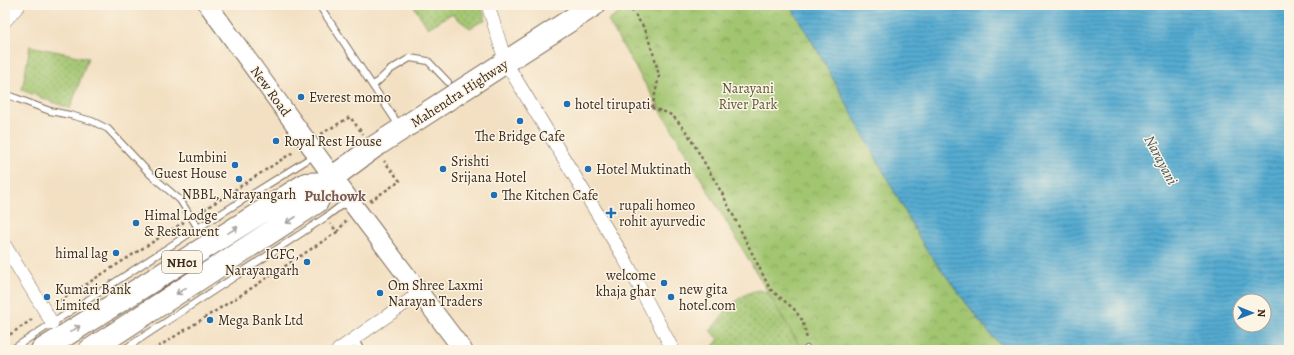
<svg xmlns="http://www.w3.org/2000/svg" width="1294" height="355" viewBox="0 0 1294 355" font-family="Alegreya,serif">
<defs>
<pattern id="grass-dots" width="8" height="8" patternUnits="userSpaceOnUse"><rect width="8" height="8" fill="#a1c56f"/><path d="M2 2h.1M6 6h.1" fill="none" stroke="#84a05b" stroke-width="1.8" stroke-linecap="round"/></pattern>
<pattern id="park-crowns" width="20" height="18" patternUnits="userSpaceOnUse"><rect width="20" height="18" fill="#a1c56f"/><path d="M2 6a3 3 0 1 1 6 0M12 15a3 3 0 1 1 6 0" fill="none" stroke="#84a05b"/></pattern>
<pattern id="water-rules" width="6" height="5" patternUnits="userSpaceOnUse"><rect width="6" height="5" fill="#54abd1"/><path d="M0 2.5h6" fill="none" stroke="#478ba9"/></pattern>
</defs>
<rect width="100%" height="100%" fill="#fcf5e5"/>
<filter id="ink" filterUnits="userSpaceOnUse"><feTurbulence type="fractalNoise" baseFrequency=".025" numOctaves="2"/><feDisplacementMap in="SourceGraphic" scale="8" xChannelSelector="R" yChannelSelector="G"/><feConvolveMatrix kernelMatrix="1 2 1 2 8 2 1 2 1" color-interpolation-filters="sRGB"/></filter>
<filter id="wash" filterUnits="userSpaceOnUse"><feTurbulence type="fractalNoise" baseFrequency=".012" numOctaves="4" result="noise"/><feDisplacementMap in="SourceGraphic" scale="16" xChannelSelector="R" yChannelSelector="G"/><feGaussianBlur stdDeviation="0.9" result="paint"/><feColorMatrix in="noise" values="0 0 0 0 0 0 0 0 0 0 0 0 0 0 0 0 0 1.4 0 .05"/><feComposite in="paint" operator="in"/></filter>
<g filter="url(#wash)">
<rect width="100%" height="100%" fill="#f3e0c3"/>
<path fill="url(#grass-dots)" stroke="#6e7846" d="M413 5H480L486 19 470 28 451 14 428 28Z
M30 46 88 58 70 109 22 90Z
M759 290 766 292 787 306 802 342 795 350H710L719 339 710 331C724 314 736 294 759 290Z"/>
<path fill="url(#park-crowns)" stroke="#6e7846" d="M631 5H790L820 55 925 248 985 328 1005 350H802L608 21Z"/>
<path fill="url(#water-rules)" stroke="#486a78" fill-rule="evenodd" d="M790 5H1289V350H1005L985 328 925 248 820 55ZM1240 301H1264V325H1240Z"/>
</g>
<g filter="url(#ink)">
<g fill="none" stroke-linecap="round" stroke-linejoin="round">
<g stroke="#7b6a58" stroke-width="8">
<path id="lane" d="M319 5 400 127
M373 86 390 70 410 58 428 61 448 82
M5 94 50 111 70 115 92 121 108 129 151 175 180 200 198 228
M354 339 361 350
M11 350 198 228 315 155
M123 350 326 217 348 200
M806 350 807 349"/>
</g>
<g stroke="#7b6a58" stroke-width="14">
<path id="street" d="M488 5 506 63 623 256 673 350
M5 21 19 5
M5 246 45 311 52 323
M338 350 420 293"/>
</g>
<g stroke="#7b6a58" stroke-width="20">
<path id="secondary" d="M208 5 357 210 463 350"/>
</g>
<g stroke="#7b6a58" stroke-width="24">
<path id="highway" d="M42 350 306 184 325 183
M90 350 317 202 325 183 374 147 594 5"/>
</g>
<path stroke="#7b6a58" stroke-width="2.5" stroke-dasharray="3 3" stroke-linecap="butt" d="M628 5 645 29 655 59 659 76 652 108
M646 106 668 113 676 119 688 134 723 195 770 289 794 309 802 320 806 334 807 341
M321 134 350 117 363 134
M370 201 400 181 384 161
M199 213 295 151
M337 232 346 221
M55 304 184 222
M5 338 34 318
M153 350 241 295 337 232 331 224"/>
<use href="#lane" stroke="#fff" stroke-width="6"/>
<use href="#street" stroke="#fff" stroke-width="13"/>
<use href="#secondary" stroke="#fff" stroke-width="18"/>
<use href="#highway" stroke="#fff" stroke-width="22"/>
</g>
<defs><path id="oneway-shaft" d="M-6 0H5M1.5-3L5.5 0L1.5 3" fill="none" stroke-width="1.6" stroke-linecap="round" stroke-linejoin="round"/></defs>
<g stroke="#a79f9a">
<use href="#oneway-shaft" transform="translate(291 220) rotate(147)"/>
<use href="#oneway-shaft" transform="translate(233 230) rotate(-32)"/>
<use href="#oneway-shaft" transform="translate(181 291) rotate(147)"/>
<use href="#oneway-shaft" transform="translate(75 329) rotate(-32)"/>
</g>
</g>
<g fill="#1f6fb2" stroke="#fcf5e5" stroke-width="1.5">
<circle cx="301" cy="97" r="4"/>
<circle cx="567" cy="104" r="4"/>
<circle cx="520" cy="121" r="4"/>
<circle cx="276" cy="141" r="4"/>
<circle cx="235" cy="165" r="4"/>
<circle cx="443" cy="169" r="4"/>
<circle cx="588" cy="169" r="4"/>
<circle cx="239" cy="179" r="4"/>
<circle cx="494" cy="195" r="4"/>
<path d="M609 207h4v4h4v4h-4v4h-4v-4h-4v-4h4z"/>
<circle cx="136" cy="223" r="4"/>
<circle cx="116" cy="253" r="4"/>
<circle cx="307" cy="262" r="4"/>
<circle cx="664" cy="283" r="4"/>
<circle cx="380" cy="293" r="4"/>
<circle cx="47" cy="297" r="4"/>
<circle cx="671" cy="297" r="4"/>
<circle cx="210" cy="320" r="4"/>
</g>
<g text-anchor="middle" stroke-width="3" stroke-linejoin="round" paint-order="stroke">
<rect fill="#fcf5e5" stroke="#75675a" stroke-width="1" x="162" y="251" width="40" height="22" rx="3"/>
<g font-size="13" font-weight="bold" fill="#3b2a1e">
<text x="182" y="267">NH01</text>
</g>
<g font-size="14" fill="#5a5836" stroke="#fcf5e5">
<text x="748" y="93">Narayani<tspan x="748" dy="16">River Park</tspan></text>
</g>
<g font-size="14" fill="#3b2a1e" stroke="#fcf5e5">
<text transform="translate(271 91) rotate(54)" y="5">New Road</text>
<text transform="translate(459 93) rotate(-33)" y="5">Mahendra Highway</text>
</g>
<g font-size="14" fill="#3b2a1e" stroke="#fcf5e5" text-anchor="start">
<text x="309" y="102">Everest momo</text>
<text x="575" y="109">hotel tirupati</text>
<text x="520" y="141" text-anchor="middle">The Bridge Cafe</text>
<text x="284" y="146">Royal Rest House</text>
<text x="227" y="162" text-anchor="end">Lumbini<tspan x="227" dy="16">Guest House</tspan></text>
<text x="451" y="166">Srishti<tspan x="451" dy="16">Srijana Hotel</tspan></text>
<text x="596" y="174">Hotel Muktinath</text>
<text x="239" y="199" text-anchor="middle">NBBL, Narayangarh</text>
<text x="502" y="200">The Kitchen Cafe</text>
<text x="619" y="210">rupali homeo<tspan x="619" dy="16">rohit ayurvedic</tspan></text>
<text x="144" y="220">Himal Lodge<tspan x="144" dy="16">&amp; Restaurent</tspan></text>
<text x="108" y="258" text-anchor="end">himal lag</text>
<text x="299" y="259" text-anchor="end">ICFC,<tspan x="299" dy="16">Narayangarh</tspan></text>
<text x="656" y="280" text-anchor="end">welcome<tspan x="656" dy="16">khaja ghar</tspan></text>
<text x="388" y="290">Om Shree Laxmi<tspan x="388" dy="16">Narayan Traders</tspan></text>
<text x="55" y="294">Kumari Bank<tspan x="55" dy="16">Limited</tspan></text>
<text x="679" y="294">new gita<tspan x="679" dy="16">hotel.com</tspan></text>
<text x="218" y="325">Mega Bank Ltd</text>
</g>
<g font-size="15" font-style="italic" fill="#44575d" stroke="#fcf5e5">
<text transform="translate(1161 160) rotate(62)" y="5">Narayani</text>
</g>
<g font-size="15" font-weight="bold" fill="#76585b" stroke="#fcf5e5">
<text x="335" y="201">Pulchowk</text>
</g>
</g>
<rect width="1294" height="355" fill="none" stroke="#fcf5e5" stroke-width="20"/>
<g transform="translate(1252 313) rotate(91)"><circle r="19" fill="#fcf5e5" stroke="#afa495"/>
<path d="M0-3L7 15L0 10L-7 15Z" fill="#1f6fb2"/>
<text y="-6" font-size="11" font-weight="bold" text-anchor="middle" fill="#3b2a1e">N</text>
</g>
</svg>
